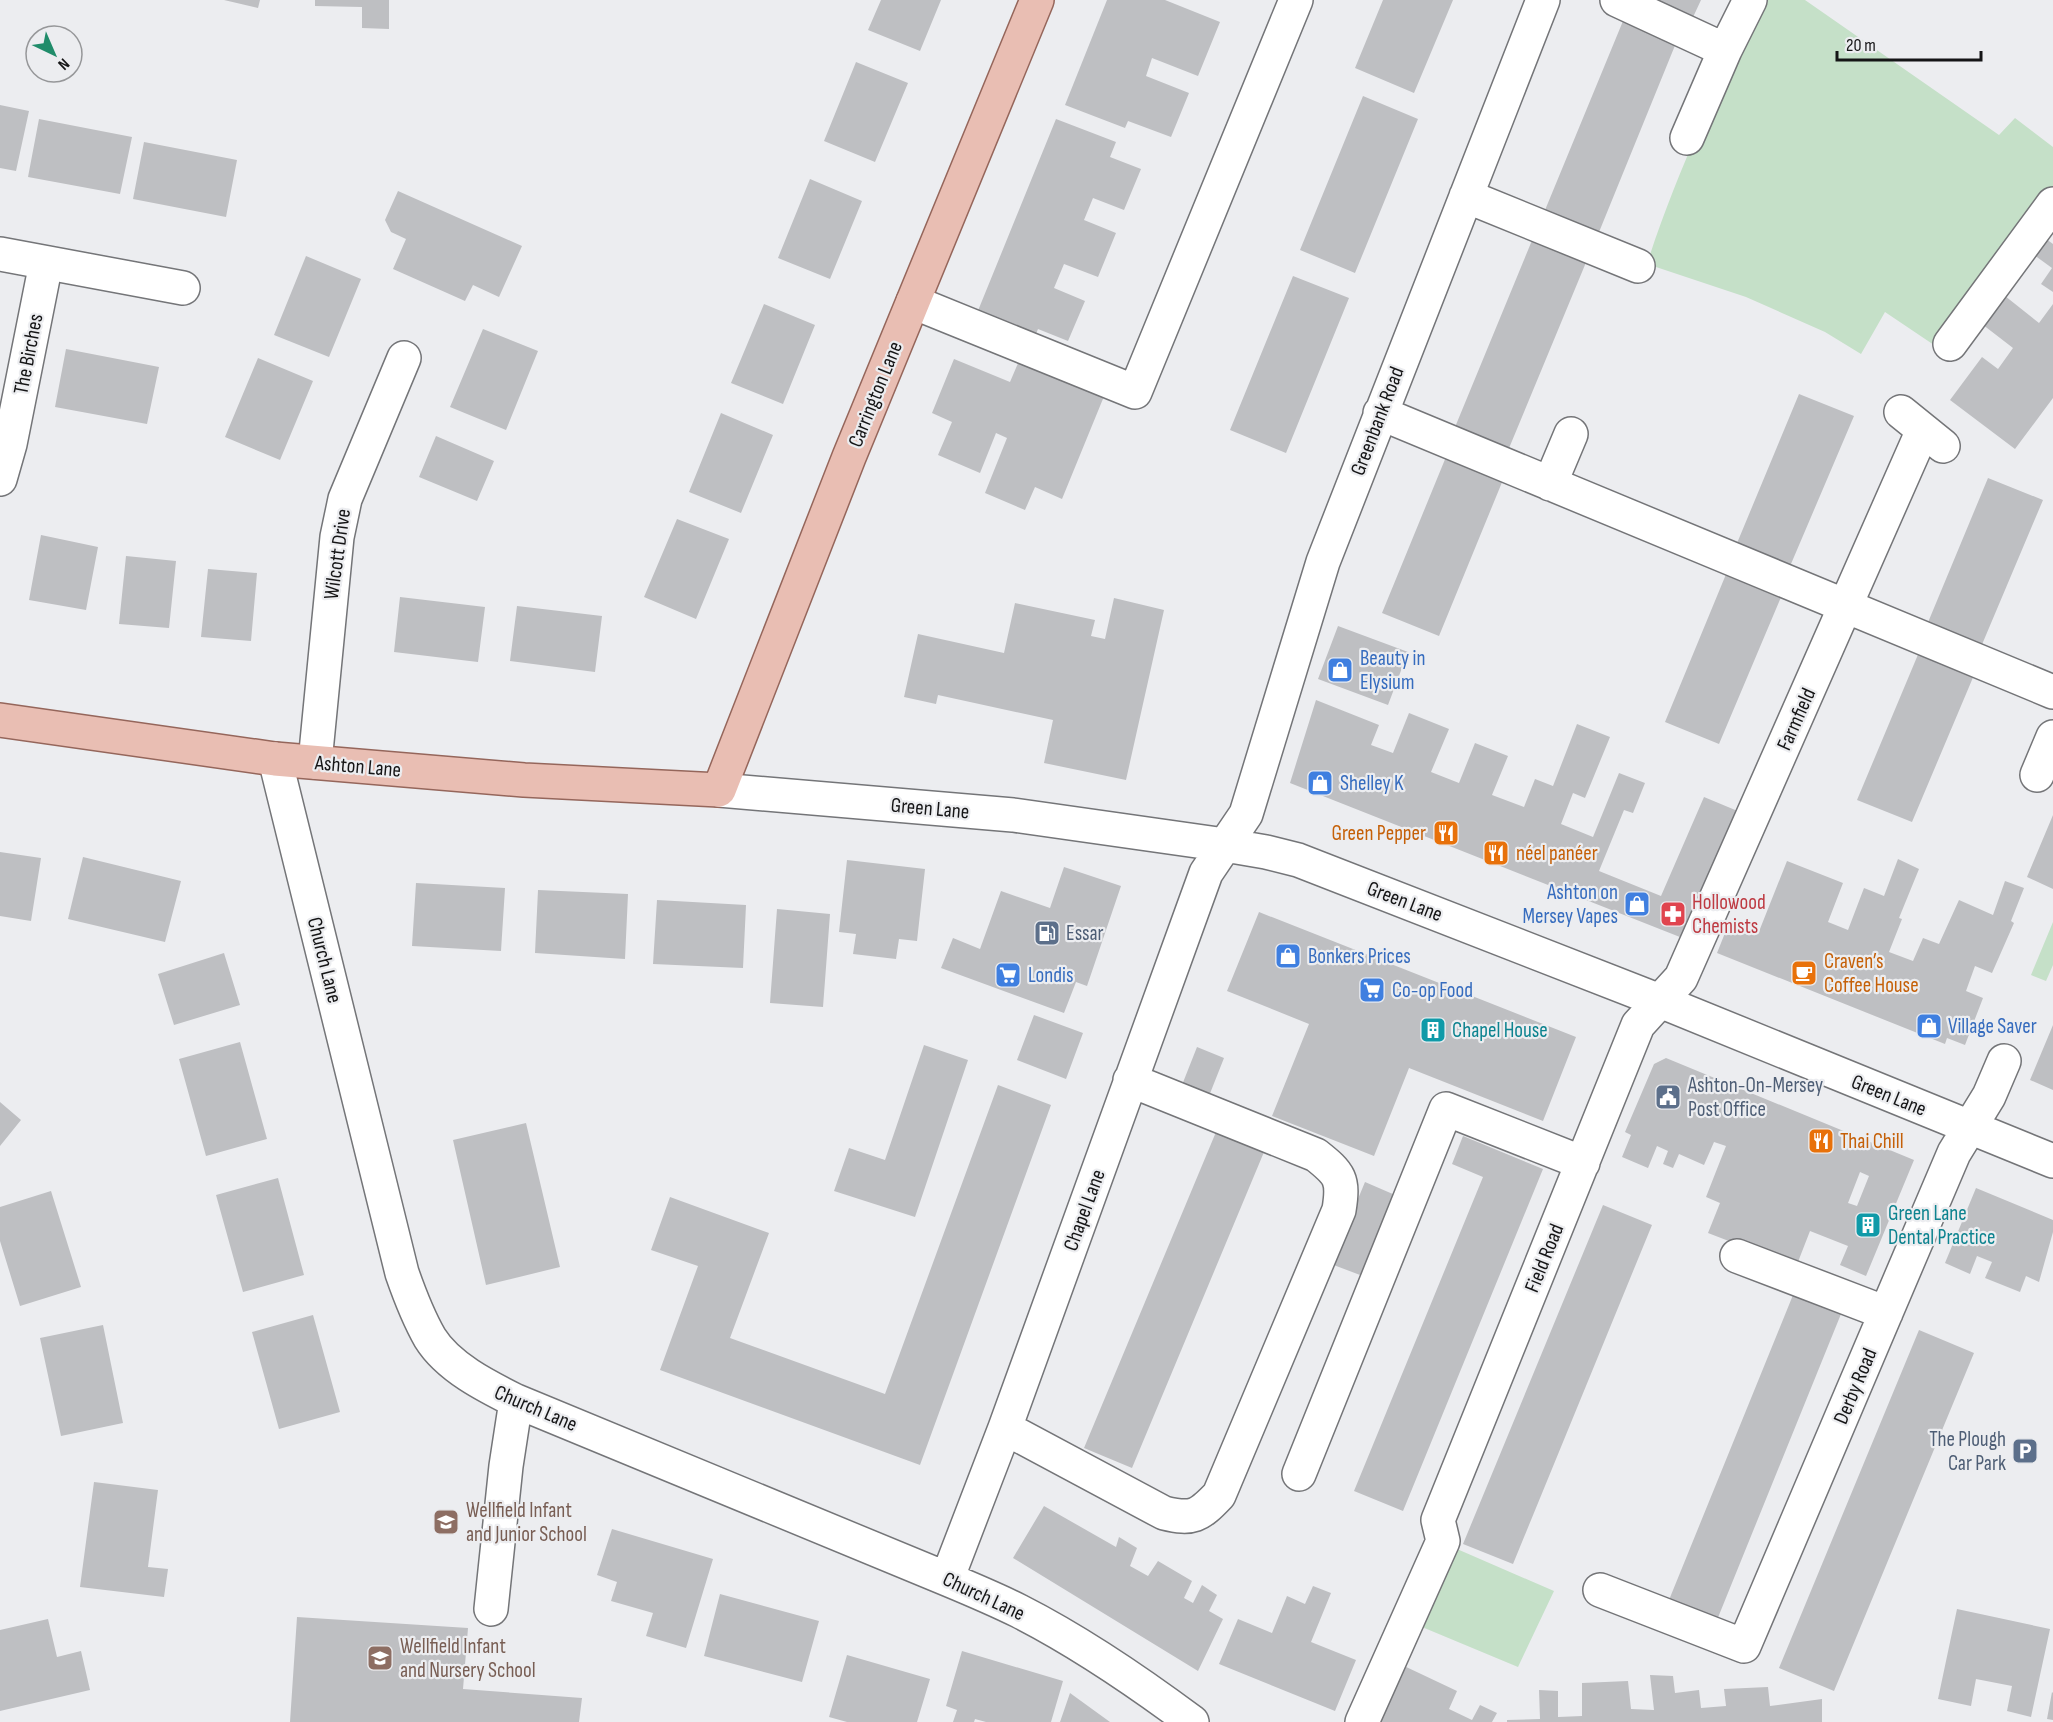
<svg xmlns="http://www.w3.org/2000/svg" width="2053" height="1722" viewBox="0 0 2053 1722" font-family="'Sofia Sans Condensed',sans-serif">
<rect width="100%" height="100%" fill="#ecedf0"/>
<path fill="#c5e0c8" d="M1758 0H1805L1999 135 2015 118 2053 147V189L1956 320 1934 345 1885 312 1861 354 1825 332 1746 297 1647 264C1676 173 1718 87 1758 0Z
M2053 922V965L2046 981 2031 975Z
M1457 1549 1554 1591 1518 1667 1422 1627Z"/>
<path fill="#bebfc2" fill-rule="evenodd" d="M224 0H260L258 8Z
M315 0H389V29L362 28V7L315 6Z
M881 0H941L920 51 868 30Z
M1107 0H1165L1220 22 1198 76 1152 58 1146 76 1189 93 1171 137 1128 121 1125 128 1065 105Z
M1383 0H1453L1414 93 1355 68Z
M1630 0H1701L1688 28Z
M1623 21 1676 43 1597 237 1543 215Z
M856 62 908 83 875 162 824 141Z
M1363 96 1418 119 1355 273 1300 250Z
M0 105 29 111 16 171 0 168Z
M39 119 132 137 120 194 28 177Z
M1056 119 1116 142 1110 157 1141 169 1124 210 1093 198 1084 220 1116 233 1098 277 1064 264 1054 288 1085 301 1068 341 1038 329 1033 341 975 318Z
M144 142 237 160 226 217 133 199Z
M810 179 862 201 830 279 778 258Z
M398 191 522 246 499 297 473 285 465 301 393 269 406 239 391 232 385 220Z
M2042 236 2053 244V292L2041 284 2052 268 2030 252Z
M1533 238 1587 260 1507 453 1453 432Z
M306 256 361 279 329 357 274 335Z
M1293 276 1349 298 1286 453 1230 430Z
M2000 292 2039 323 2053 304V398L2015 449 1950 400 1982 357 1998 369 2013 348 1978 321Z
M764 304 815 325 783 404 731 383Z
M483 329 538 351 506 430 450 407Z
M66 349 159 367 147 424 55 407Z
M1022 354 1107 389 1062 499 1035 487 1025 510 985 493 1007 438 996 433 980 473 938 455 952 422 932 413 954 359 1010 382Z
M258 358 313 381 280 460 225 437Z
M1799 394 1854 416 1788 571 1735 548Z
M721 413 773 435 741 513 689 492Z
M436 436 494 461 477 501 419 477Z
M1448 452 1505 475 1439 636 1382 613Z
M1988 478 2043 500 1978 654 1924 632Z
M677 519 729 539 696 619 644 597Z
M41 535 98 547 86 610 29 600Z
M126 556 176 561 169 628 119 624Z
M1729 567 1784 590 1719 744 1665 722Z
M208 569 257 573 251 641 201 637Z
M400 597 485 607 478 662 394 652Z
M1114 598 1164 610 1126 780 1044 763 1053 720 938 695 936 704 904 697 918 634 1004 653 1015 603 1095 620 1091 636 1105 639Z
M517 606 602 616 595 672 510 661Z
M1338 626 1408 652 1388 705 1318 679Z
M1922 645 1977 668 1912 822 1857 800Z
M1316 700 1379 725 1371 745 1393 753 1409 713 1449 729 1431 772 1459 783 1475 743 1508 756 1492 795 1524 807 1535 779 1553 786 1577 724 1610 737 1585 798 1573 793 1561 824 1593 837 1619 773 1645 783 1633 813 1624 810 1599 871 1661 896 1704 797 1740 812 1685 939 1290 783Z
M2053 815V889L2027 877Z
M0 852 41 858 31 921 0 916Z
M83 857 181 881 165 942 68 919Z
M1898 859 1919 869 1899 918 1902 919 1889 952 1913 961 1923 938 1939 944 1959 900 1993 915 2005 881 2024 888 2011 921 2014 923 1992 973 1975 966 1966 991 1983 998 1965 1045 1947 1038 1945 1044 1717 953 1729 923 1758 934 1787 861 1843 883 1828 922 1848 930 1864 888 1884 896Z
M847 860 925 869 917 941 899 939 896 959 853 954 856 934 839 932Z
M1064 867 1121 886 1087 986 1076 982 1064 1013 941 968 953 938 980 949 1001 891 1050 908Z
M416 883 505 888 501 951 412 946Z
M538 890 628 894 625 959 535 953Z
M657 900 746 905 743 968 653 964Z
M777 909 830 914 823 1007 770 1003Z
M1259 912 1576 1037 1543 1121 1409 1068 1374 1156 1272 1116 1309 1024 1227 991Z
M224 953 240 1005 174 1025 158 974Z
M1034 1015 1083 1033 1066 1079 1017 1060Z
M2053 1025V1090L2030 1080Z
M240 1042 267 1139 206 1156 179 1059Z
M924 1045 968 1060 915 1217 834 1191 849 1148 885 1160Z
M1197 1047 1224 1058 1209 1096 1182 1085Z
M1666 1058 1914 1160 1866 1276 1840 1265 1848 1246 1810 1231 1796 1267 1708 1233 1720 1203 1706 1197 1726 1146 1714 1142 1704 1165 1679 1154 1673 1168 1663 1164 1668 1151 1657 1146 1648 1168 1622 1157 1631 1135 1625 1132 1654 1064ZM1860 1172 1869 1176 1857 1206 1848 1203Z
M998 1085 1051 1105 920 1465 660 1370 698 1266 651 1250 670 1197 769 1233 730 1338 885 1394Z
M0 1102 21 1120 0 1146Z
M526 1123 560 1267 486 1285 453 1140Z
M1216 1132 1264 1152 1132 1468 1084 1448Z
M1463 1136 1543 1169 1403 1511 1354 1491 1483 1177 1452 1164Z
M278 1178 304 1275 243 1292 216 1195Z
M1365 1182 1402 1198 1368 1278 1331 1264Z
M1976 1188 2053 1220V1232L2039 1282 2026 1276 2020 1292 1985 1278 1992 1262 1977 1256 1970 1274 1945 1263Z
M51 1191 81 1287 20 1306 0 1241V1207Z
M1603 1205 1652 1225 1513 1564 1463 1544Z
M1793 1295 1841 1314 1717 1620 1669 1600Z
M313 1315 340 1412 279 1429 252 1332Z
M103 1325 123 1423 61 1436 40 1338Z
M1919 1330 1974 1353 1834 1691 1779 1668Z
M94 1482 158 1490 148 1567 168 1569 164 1597 80 1587Z
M1044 1506 1116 1547 1119 1537 1137 1548 1130 1566 1148 1576 1158 1561 1192 1581 1184 1598 1193 1603 1202 1585 1217 1595 1209 1611 1223 1619 1198 1671 1013 1558Z
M612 1529 713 1559 686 1648 646 1636 653 1613 611 1601 617 1582 597 1575Z
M1313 1586 1331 1593 1311 1642 1356 1660 1335 1711 1219 1664 1238 1619 1272 1633 1287 1596 1305 1604Z
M720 1594 819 1621 802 1682 704 1656Z
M1957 1609 2050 1629 2031 1717 2007 1711 2012 1686 1976 1679 1971 1706 1938 1699Z
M297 1617 468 1628 463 1689 582 1698 579 1722H290Z
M48 1619 57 1657 81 1651 90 1690 0 1711V1630Z
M962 1651 1063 1681 1051 1722H986L975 1719 974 1722H953L957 1710 946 1706Z
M847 1655 930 1679 917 1722H847L829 1717Z
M1402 1665 1457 1691 1449 1709 1472 1720 1480 1705 1497 1713 1492 1722H1375Z
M1650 1675 1673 1676 1675 1693 1699 1690 1701 1708 1726 1706 1724 1689 1768 1687 1770 1706 1822 1699V1722H1507V1720L1540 1719 1539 1690 1558 1691V1717L1582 1716V1683L1628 1681 1631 1709 1654 1710Z
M2052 1692 2053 1693V1720L2047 1719Z
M1070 1693 1110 1722H1060Z"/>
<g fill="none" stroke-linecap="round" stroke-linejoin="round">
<g stroke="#747578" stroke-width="36">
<path id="minor" d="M1617 0 1725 50 1750 0
M1687 138 1725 50
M1466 196 1638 266
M0 254 183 288
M913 302 1135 392 1296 0
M1950 344 2053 204
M1901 412 1943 446
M1380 413 2053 692
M0 479 10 444 46 263
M1550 484 1571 434
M275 759 402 1273C410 1296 418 1317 430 1338 448 1367 486 1386 516 1401L947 1579C971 1589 995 1599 1019 1611 1080 1642 1137 1681 1192 1722
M315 762 337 537 345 499 404 358
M2037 775 2053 737
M719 790 1013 815 1225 845 1266 852 1298 860 1660 1001 2053 1161
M1737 1256 1886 1313
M1005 1428 1164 1513C1193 1520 1199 1516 1219 1495L1339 1210C1344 1179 1340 1174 1316 1155L1130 1080
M1299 1474 1446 1109 1583 1163
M947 1579 1005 1428 1206 873 1246 814 1323 562 1543 0
M1600 1590 1744 1646 1954 1153 1989 1096 2004 1061
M491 1609 506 1466 516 1401
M1362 1722 1443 1541 1438 1520 1638 1025 1681 978 1923 430"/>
</g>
<g stroke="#95665b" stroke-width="36">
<path id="major" d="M0 720 275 759 524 780 719 790 849 457 1037 0"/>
</g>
<use href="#minor" stroke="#fff" stroke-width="33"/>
<use href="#major" stroke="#e9beb3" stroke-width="33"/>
</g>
<defs>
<g id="shop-square" transform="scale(1.35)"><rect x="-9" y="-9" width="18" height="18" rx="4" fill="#3f7fe0" stroke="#ecedf0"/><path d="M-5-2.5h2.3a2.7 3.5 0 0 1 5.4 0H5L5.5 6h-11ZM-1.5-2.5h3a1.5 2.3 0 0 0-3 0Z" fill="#fff"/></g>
<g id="restaurant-square" transform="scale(1.35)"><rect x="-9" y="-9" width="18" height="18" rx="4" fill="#e8710a" stroke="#ecedf0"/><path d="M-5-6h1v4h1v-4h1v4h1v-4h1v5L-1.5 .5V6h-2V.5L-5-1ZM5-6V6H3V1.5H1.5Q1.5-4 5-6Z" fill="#fff"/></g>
<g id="pharmacy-square" transform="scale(1.35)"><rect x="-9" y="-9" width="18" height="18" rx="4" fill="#e0444e" stroke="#ecedf0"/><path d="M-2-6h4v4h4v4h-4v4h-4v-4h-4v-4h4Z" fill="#fff"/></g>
<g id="fuel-square" transform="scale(1.35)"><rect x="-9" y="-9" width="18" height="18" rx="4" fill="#5c6f8a" stroke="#ecedf0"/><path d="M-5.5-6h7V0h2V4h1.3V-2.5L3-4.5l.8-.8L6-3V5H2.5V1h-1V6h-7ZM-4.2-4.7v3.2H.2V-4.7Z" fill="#fff"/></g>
<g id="cafe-square" transform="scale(1.35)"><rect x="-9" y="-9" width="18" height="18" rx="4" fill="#e8710a" stroke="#ecedf0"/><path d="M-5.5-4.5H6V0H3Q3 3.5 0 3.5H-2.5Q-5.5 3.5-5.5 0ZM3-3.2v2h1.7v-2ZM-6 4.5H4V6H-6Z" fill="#fff"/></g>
<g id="supermarket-square" transform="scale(1.35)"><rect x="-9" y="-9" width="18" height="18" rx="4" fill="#3f7fe0" stroke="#ecedf0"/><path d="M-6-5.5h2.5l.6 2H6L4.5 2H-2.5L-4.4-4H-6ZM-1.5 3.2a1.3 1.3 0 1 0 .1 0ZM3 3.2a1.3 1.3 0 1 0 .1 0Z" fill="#fff"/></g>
<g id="building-square" transform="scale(1.35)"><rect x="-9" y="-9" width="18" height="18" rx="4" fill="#0f9aa8" stroke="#ecedf0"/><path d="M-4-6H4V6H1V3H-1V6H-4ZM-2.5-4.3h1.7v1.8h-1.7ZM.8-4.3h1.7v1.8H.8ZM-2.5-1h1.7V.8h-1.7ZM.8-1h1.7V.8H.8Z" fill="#fff"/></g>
<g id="civic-square" transform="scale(1.35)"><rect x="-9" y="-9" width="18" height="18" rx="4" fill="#5c6f8a" stroke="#ecedf0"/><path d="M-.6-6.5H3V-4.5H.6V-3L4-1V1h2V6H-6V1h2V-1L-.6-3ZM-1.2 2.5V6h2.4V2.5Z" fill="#fff"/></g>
<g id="parking-square" transform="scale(1.35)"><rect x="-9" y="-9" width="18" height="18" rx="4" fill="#5c6f8a" stroke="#ecedf0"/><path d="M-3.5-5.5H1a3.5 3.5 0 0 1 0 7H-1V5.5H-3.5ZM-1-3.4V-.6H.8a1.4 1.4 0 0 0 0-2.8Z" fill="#fff"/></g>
<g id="school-square" transform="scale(1.35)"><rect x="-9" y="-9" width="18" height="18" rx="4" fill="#8d6e63" stroke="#ecedf0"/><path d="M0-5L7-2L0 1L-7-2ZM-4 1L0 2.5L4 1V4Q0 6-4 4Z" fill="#fff"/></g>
</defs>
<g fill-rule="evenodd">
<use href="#shop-square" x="1340" y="670"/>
<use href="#shop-square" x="1320" y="783"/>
<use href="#restaurant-square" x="1446" y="833"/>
<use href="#restaurant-square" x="1496" y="853"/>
<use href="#shop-square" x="1637" y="904"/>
<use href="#pharmacy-square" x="1673" y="914"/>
<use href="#fuel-square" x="1047" y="933"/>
<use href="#shop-square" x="1288" y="956"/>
<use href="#cafe-square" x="1804" y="973"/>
<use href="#supermarket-square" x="1008" y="975"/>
<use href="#supermarket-square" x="1372" y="990"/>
<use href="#shop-square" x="1929" y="1026"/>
<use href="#building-square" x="1433" y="1030"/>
<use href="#civic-square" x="1668" y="1097"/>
<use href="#restaurant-square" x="1821" y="1141"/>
<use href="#building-square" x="1868" y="1225"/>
<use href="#parking-square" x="2025" y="1451"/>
<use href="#school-square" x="446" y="1522"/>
<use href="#school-square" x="380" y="1658"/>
</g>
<g text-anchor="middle" stroke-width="4.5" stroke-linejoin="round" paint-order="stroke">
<g font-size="21" fill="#151516" stroke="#ecedf0">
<text transform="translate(28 354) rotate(-79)" y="7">The Birches</text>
<text transform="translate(875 394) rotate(-68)" y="7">Carrington Lane</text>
<text transform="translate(1377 421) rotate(-69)" y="7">Greenbank Road</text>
<text transform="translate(337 554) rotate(-82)" y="7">Wilcott Drive</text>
<text transform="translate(1796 719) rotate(-66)" y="7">Farmfield</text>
<text transform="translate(358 766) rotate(5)" y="7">Ashton Lane</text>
<text transform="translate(930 808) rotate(5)" y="7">Green Lane</text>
<text transform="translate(1405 901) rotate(21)" y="7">Green Lane</text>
<text transform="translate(325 960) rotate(76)" y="7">Church Lane</text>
<text transform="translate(1889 1095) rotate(22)" y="7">Green Lane</text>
<text transform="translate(1084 1210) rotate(-70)" y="7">Chapel Lane</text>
<text transform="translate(1544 1258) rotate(-68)" y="7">Field Road</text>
<text transform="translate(1855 1386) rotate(-67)" y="7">Derby Road</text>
<text transform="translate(536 1408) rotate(23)" y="7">Church Lane</text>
<text transform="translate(984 1596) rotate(25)" y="7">Church Lane</text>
</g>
<g font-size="21" fill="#366cbe" stroke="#ecedf0" text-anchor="start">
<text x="1360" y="665">Beauty in<tspan x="1360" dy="24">Elysium</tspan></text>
<text x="1340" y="790">Shelley K</text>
<text x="1618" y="899" text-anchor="end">Ashton on<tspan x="1618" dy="24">Mersey Vapes</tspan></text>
<text x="1308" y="963">Bonkers Prices</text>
<text x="1028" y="982">Londis</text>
<text x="1392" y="997">Co-op Food</text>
<text x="1948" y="1033">Village Saver</text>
</g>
<g font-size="21" fill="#c56008" stroke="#ecedf0" text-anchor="start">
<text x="1426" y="840" text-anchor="end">Green Pepper</text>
<text x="1516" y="860">néel panéer</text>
<text x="1824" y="968">Craven’s<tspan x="1824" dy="24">Coffee House</tspan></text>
<text x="1840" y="1148">Thai Chill</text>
</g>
<g font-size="21" fill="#be3a42" stroke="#ecedf0" text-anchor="start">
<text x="1692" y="909">Hollowood<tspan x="1692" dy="24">Chemists</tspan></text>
</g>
<g font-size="21" fill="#4e5e75" stroke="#ecedf0" text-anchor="start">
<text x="1066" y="940">Essar</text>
<text x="1688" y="1092">Ashton-On-Mersey<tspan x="1688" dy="24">Post Office</tspan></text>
<text x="2006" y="1446" text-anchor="end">The Plough<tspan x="2006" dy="24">Car Park</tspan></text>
</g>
<g font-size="21" fill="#0d838f" stroke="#ecedf0" text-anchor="start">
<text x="1452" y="1037">Chapel House</text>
<text x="1888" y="1220">Green Lane<tspan x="1888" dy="24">Dental Practice</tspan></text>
</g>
<g font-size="21" fill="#785e54" stroke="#ecedf0" text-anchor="start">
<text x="466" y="1517">Wellfield Infant<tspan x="466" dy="24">and Junior School</tspan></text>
<text x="400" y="1653">Wellfield Infant<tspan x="400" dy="24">and Nursery School</tspan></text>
</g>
</g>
<g transform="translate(54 54) rotate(136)"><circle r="28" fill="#ecedf0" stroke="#969799" stroke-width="1.5"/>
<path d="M0-4.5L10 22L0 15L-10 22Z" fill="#208c6a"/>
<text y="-9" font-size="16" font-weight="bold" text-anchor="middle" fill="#151516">N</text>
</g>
<path d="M1837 51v9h144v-9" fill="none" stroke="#151516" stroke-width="3"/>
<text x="1846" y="51" font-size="18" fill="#151516" stroke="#ecedf0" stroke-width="4.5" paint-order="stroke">20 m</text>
</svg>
